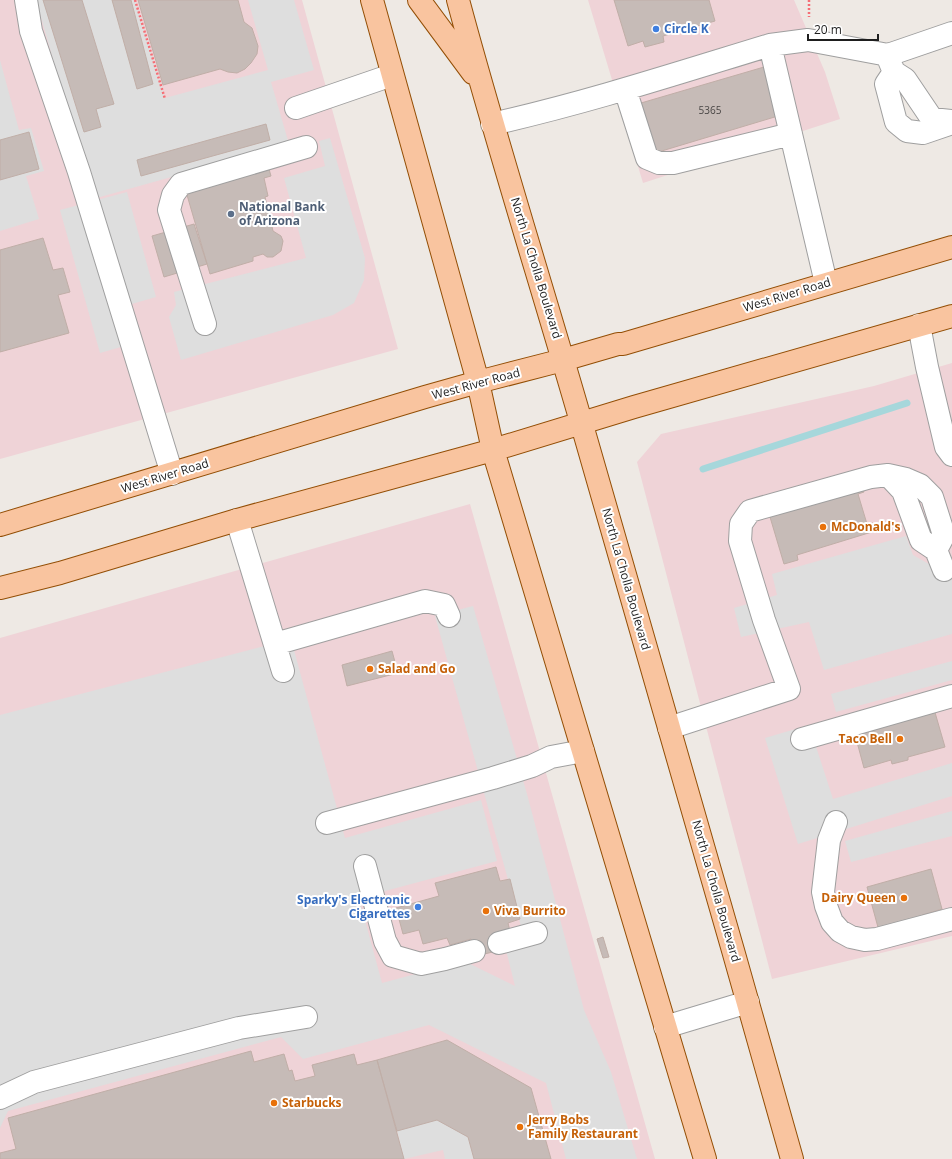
<svg xmlns="http://www.w3.org/2000/svg" width="952" height="1159" viewBox="0 0 952 1159" font-family="'Open Sans',sans-serif">
<rect width="100%" height="100%" fill="#eee9e4"/>
<path fill="#efd3d7" d="M0 0H302L398 349 0 459Z
M588 0H794L825 72 840 119 643 183Z
M952 363V936L772 979 637 462 661 434 874 386Z
M470 504 655 1159H0V638Z"/>
<path fill="#dedede" d="M36 0H135L165 98 268 70 248 0H294L314 70 271 82 289 144 93 199Z
M0 60 19 130 31 128 44 171 26 176 39 219 0 231Z
M330 138 365 258 364 280 354 303 333 315 181 360 169 317 176 305 174 292 306 258 284 178 325 166 319 141Z
M127 192 156 297 111 310 121 347 100 353 60 210Z
M906 536 913 555 952 577V634L824 670 809 622 741 637 734 608 777 595 772 574Z
M473 606 527 794 584 1010 611 1072 637 1159H566L546 1083 429 1025 303 1059 281 1037 8 1111 0 1128V715L291 639 345 838 481 800 497 861 359 898 382 983 464 961 515 986 505 946 525 941 435 616Z
M952 661V680L836 712 831 694Z
M809 725 833 799 952 763V796L798 844 765 738Z
M952 811V836L851 862 845 841Z
M437 1120 468 1137 474 1159H445L443 1150 404 1159 397 1131Z"/>
<g fill="none" stroke-linecap="round" stroke-linejoin="round">
<path stroke="#a6d7db" stroke-width="7" d="M703 469 907 403"/>
</g>
<path fill="#c6bbb7" stroke="#c0aea7" d="M43 0H82L114 104 96 109 101 127 84 132Z
M112 0H131L153 84 137 89Z
M138 0H238L244 22 252 28 258 46 257 54 251 63 245 69 237 73 228 72 220 69 163 85Z
M614 0H709L715 21 663 36 664 42 645 47 643 41 628 46Z
M764 67 778 116 655 153 641 103Z
M266 124 270 140 141 176 137 160Z
M29 132 39 169 0 180V140Z
M269 169 271 176 264 178 268 196 265 197 273 231 281 236 283 241 281 251 273 257H267L263 254 253 257V261L210 274 187 195 192 188Z
M194 224 207 264 164 277 152 236Z
M43 238 53 270 63 268 70 292 58 295 69 333 0 352V250Z
M862 487 864 492 858 494 867 524 873 523 875 531 797 555 798 560 784 564 770 517 773 516 771 512Z
M392 651 398 673 347 686 342 665Z
M934 709 945 747 908 757V760L892 764 891 760 864 768 854 731Z
M496 867 500 881 510 879 520 919 508 923 510 931 501 950 476 956 471 939 450 945 447 938 423 944 419 930 403 934 396 908 439 896 435 883Z
M931 869 942 909 922 915 924 920 910 919 895 923 896 926 879 931 867 887Z
M603 937 609 957 603 958 597 939Z
M447 1040 531 1088 551 1159H474L468 1137 437 1120 397 1131 377 1060Z
M251 1051 254 1062 284 1054 289 1071 292 1070 295 1081 315 1076 312 1065 354 1054 357 1065 377 1060 404 1159H0V1153L16 1149 8 1118Z"/>
<g fill="none" stroke-linecap="round" stroke-linejoin="round">
<g stroke="#9f9f9f" stroke-width="24">
<path id="minor" d="M26 0 31 31 79 172 172 474
M770 45 808 40 888 55 952 33
M889 60 894 72 905 79 932 119 952 121
M894 72 886 84 896 122 907 131 923 133 952 123
M625 89 647 158 659 163H673L791 134
M296 108 392 75
M492 124C586 103 678 73 770 45L826 283
M205 324 169 210 173 195 181 184 306 147
M919 325 927 367 946 447 952 455
M888 475 903 491 921 540 936 550 944 570
M237 520 283 671
M275 644 425 601 444 605 449 616
M669 728 789 689 764 620 740 541 741 524 750 511 871 477 888 475 906 479 920 485 932 497 944 535 936 550
M802 739 952 696
M836 822 829 840 823 892 826 906 832 922 840 931 851 937 865 940 877 939 952 919
M327 823 493 778 532 766 551 757 583 751
M365 866 385 941 393 956 421 964 445 959 474 951
M499 943 536 933
M665 1027 748 1002
M0 1098 34 1082 129 1057 239 1028 306 1017"/>
</g>
<g stroke="#934e05" stroke-width="24">
<path id="major" d="M372 0 478 382 493 450 705 1159
M419 0 473 73
M458 0C496 142 541 283 582 425 653 669 723 914 792 1159
M0 525 425 397 478 382 563 360 618 344H623L952 247
M0 588 60 573 237 520 493 450 634 407 952 316"/>
</g>
<path stroke="#f56e75" stroke-width="2.5" stroke-dasharray="2 2" stroke-linecap="butt" d="M135 0 165 99
M809 0V17"/>
<use href="#minor" stroke="#fff" stroke-width="22"/>
<use href="#major" stroke="#f9c49f" stroke-width="22"/>
</g>
<g fill="#3f7fe0" stroke="#fff" stroke-width="1.5">
<circle cx="656" cy="29" r="4"/>
<circle cx="418" cy="907" r="4"/>
</g>
<circle fill="#5c6f8a" stroke="#fff" stroke-width="1.5" cx="231" cy="214" r="4"/>
<g fill="#e8710a" stroke="#fff" stroke-width="1.5">
<circle cx="823" cy="527" r="4"/>
<circle cx="370" cy="669" r="4"/>
<circle cx="900" cy="739" r="4"/>
<circle cx="904" cy="898" r="4"/>
<circle cx="486" cy="911" r="4"/>
<circle cx="274" cy="1103" r="4"/>
<circle cx="520" cy="1127" r="4"/>
</g>
<g text-anchor="middle" stroke-width="4" stroke-linejoin="round" paint-order="stroke">
<g font-size="10" fill="#484544">
<text x="710" y="114">5365</text>
</g>
<g font-size="12" font-weight="bold" fill="#366cbe" stroke="#fff" text-anchor="start">
<text x="664" y="33">Circle K</text>
<text x="410" y="904" text-anchor="end">Sparky's Electronic<tspan x="410" dy="14">Cigarettes</tspan></text>
</g>
<g font-size="12" font-weight="bold" fill="#4e5e75" stroke="#fff" text-anchor="start">
<text x="239" y="211">National Bank<tspan x="239" dy="14">of Arizona</tspan></text>
</g>
<g font-size="12" fill="#1e1e1e" stroke="#fff">
<text transform="translate(536 268) rotate(73)" y="4">North La Cholla Boulevard</text>
<text transform="translate(787 295) rotate(-17)" y="4">West River Road</text>
<text transform="translate(476 384) rotate(-15)" y="4">West River Road</text>
<text transform="translate(165 476) rotate(-17)" y="4">West River Road</text>
<text transform="translate(626 579) rotate(74)" y="4">North La Cholla Boulevard</text>
<text transform="translate(716 891) rotate(74)" y="4">North La Cholla Boulevard</text>
</g>
<g font-size="12" font-weight="bold" fill="#c56008" stroke="#fff" text-anchor="start">
<text x="831" y="531">McDonald's</text>
<text x="378" y="673">Salad and Go</text>
<text x="892" y="743" text-anchor="end">Taco Bell</text>
<text x="896" y="902" text-anchor="end">Dairy Queen</text>
<text x="494" y="915">Viva Burrito</text>
<text x="282" y="1107">Starbucks</text>
<text x="528" y="1124">Jerry Bobs<tspan x="528" dy="14">Family Restaurant</tspan></text>
</g>
</g>
<path d="M808 34v6h70v-6" fill="none" stroke="#1e1e1e" stroke-width="2"/>
<text x="814" y="34" font-size="12" fill="#1e1e1e" stroke="#ffffff" stroke-width="3" paint-order="stroke">20 m</text>
</svg>
